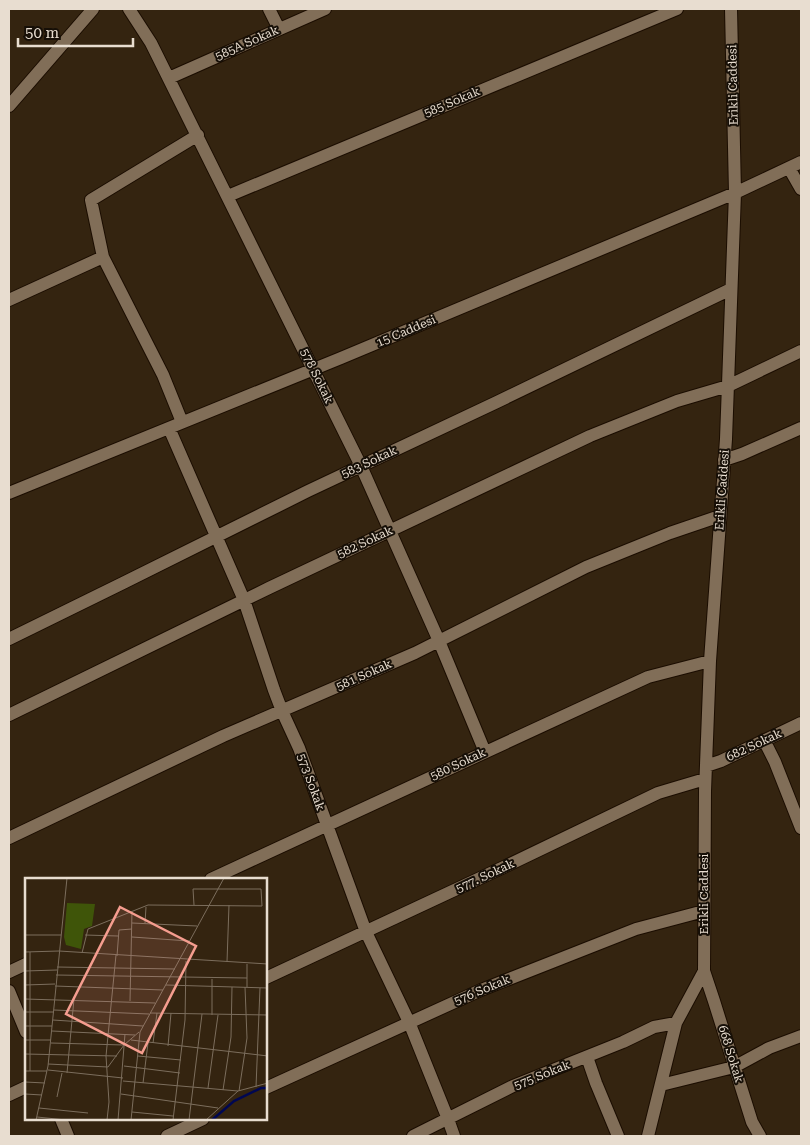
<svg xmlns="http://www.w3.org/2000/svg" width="810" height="1145" viewBox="0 0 810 1145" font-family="'Roboto Serif',serif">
<rect width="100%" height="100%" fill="#342410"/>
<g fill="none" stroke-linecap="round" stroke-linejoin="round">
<g stroke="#1b0d00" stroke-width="14">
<path id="minor" d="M129 9 151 43 361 466 439 641 485 752
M269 9 279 29
M731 9 735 193 726 439 710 661 705 791 704 971 714 1001 752 1122 760 1136
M169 78 325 9
M9 106 93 9
M789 168 801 189
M228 196 677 9
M9 300 103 257
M182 422 163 375 103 257 91 200 198 135
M169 428 244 600 274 690 282 711 299 748 366 932 409 1022 448 1119 454 1136
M724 460 742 454 801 428
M9 493 341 358 735 193 801 162
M9 639 123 583 308 491 497 402 731 289
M9 715 269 588 590 436 677 401 728 386 801 351
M764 740 775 762 801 828
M706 766 721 761 801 723
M9 838 223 736 415 653 586 567 670 533 720 516
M211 879 648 677 710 661
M9 972 26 964
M266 978 506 866 658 793 705 779
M9 991 26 1032
M587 1057 596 1083 618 1136
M661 1085 734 1067 769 1048 801 1036
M266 1088 481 990 636 929 704 911
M9 1095 26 1087
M61 1119 68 1136
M167 1136 203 1119
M413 1136 513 1086 623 1042 654 1027 676 1023
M648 1136 676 1023 704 971"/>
</g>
<use href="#minor" stroke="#816e58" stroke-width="12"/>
</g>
<g text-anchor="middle" stroke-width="4" stroke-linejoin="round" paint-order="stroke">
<g font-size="12" fill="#e8ddd0" stroke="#160f07">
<text transform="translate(247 43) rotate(-24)" y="4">585A Sokak</text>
<text transform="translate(733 85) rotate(-91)" y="4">Erikli Caddesi</text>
<text transform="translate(452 102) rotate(-23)" y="4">585 Sokak</text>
<text transform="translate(406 331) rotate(-23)" y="4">15 Caddesi</text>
<text transform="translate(317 376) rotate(64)" y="4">578 Sokak</text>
<text transform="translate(369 462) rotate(-25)" y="4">583 Sokak</text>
<text transform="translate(722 490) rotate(-86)" y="4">Erikli Caddesi</text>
<text transform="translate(365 542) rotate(-25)" y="4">582 Sokak</text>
<text transform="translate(364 675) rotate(-24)" y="4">581 Sokak</text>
<text transform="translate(754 745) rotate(-25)" y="4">682 Sokak</text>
<text transform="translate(458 764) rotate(-25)" y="4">580 Sokak</text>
<text transform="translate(311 782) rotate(70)" y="4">573 Sokak</text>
<text transform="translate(485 876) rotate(-25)" y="4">577. Sokak</text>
<text transform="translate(704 894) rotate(-90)" y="4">Erikli Caddesi</text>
<text transform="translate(482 990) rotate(-23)" y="4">576 Sokak</text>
<text transform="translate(731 1054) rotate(73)" y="4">668 Sokak</text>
<text transform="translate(542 1075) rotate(-22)" y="4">575 Sokak</text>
</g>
</g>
<g transform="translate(25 878)">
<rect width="242" height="242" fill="#342410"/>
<path d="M42 25 70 26 67 48 59 51 56 71 41 67 39 59Z" fill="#3f5509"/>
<path fill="none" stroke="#000752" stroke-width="2.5" d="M187 242 209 223 236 210H243"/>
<path fill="none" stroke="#7c6e5d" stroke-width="1" d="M107 45 172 48M120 45 121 29M0 57H36M60 57 93 58M107 59 164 63M0 74 34 73 243 86M5 74V193M57 75 63 51 123 27 237 28 236 11H168L169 27M92 78 94 52 107 51M202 84 204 27M32 89 150 91M0 93 32 92M31 97 222 100M187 101V137M0 107 30 106M141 107 243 110M30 108 138 112M222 109V86M0 121 130 125M105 123 107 33M29 132 124 136M0 134H29M125 135 243 137M28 142 118 148M0 148H27M27 153 110 157M0 162H26M106 162 243 178M26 165 99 167M128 165 132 135M143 168 146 135M0 176 92 178M113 178 156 182M23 186 83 189 99 167 114 154M99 188 155 195M23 192 98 200M0 193H22M42 195 49 121M98 203 213 213 243 205M0 204 20 205M118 205 123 165M231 209 235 110M183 210 193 137M198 212 206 159 207 109M214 213 222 160 220 109M0 216 17 217M96 216 193 230M32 219 37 195M14 230 63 235M107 234 148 238M12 239 41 242M11 242 23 188 42 0M82 242 84 224 81 178 91 77M93 242 100 156M106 242 115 154 199 0M148 242 160 142 161 83M164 242 177 136M181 242 213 213"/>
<path fill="#f59d8f" fill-opacity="0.15" stroke="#f59d8f" stroke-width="2.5" d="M95 29 171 68 117 175 41 136Z"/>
<rect width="242" height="242" fill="none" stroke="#e8ddd0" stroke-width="2.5"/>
</g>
<rect width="810" height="1145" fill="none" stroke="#e8ddd0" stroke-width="20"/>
<path d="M18 38v8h115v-8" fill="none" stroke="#e8ddd0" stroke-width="2.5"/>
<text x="25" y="38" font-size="15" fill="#e8ddd0" stroke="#160f07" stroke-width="4" paint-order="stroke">50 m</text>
</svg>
